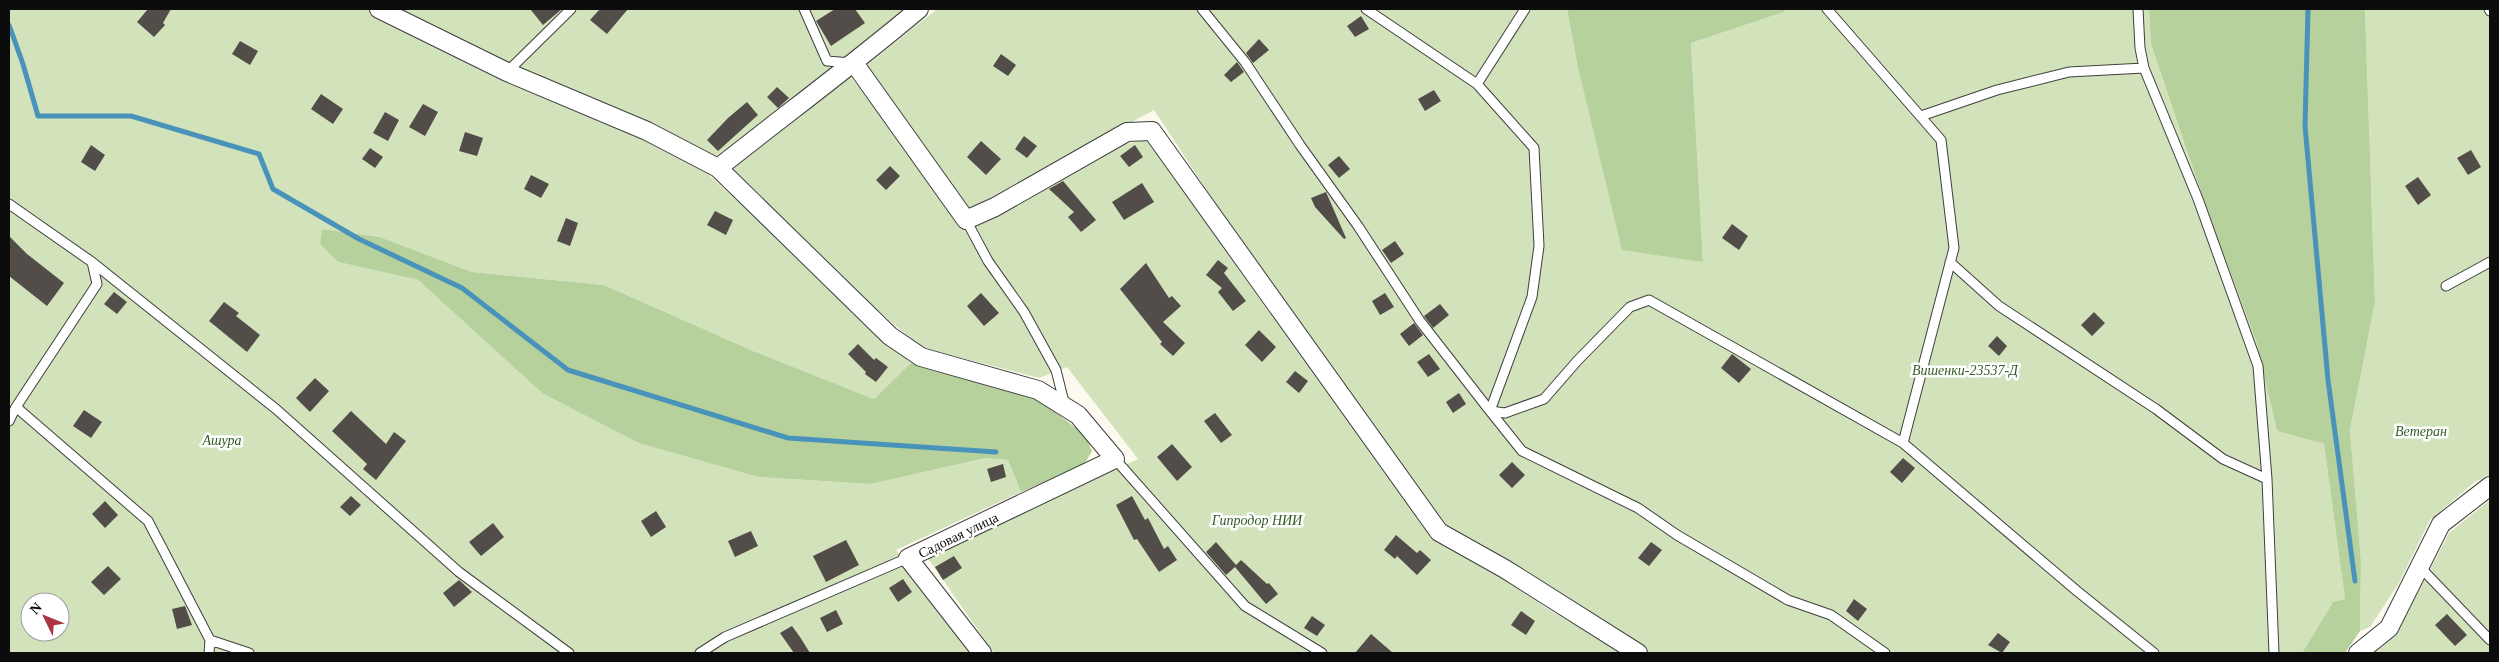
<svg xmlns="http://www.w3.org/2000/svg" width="2499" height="662" viewBox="0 0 2499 662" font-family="Georgia,serif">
<rect width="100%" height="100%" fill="#fdf9ee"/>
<path fill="#d2e3bc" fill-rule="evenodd" d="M9 9H908L856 52 715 157 709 175 911 363 874 399 753 351 604 285 472 272 380 237 322 229 320 244 338 262 418 280 542 393 760 477 871 484 986 458 1008 460 1021 492 896 550 975 653H9ZM30 602H60V632H30Z
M937 9H1567L1577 63 1703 261 1691 43 1784 12V9H2149L2151 44 2205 204 2256 341 2277 431 2324 444 2345 599 2333 602 2302 653H1650L1592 621 1511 561 1442 527 1268 283 1154 110 970 209 867 65Z
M2365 9H2490V475L2476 481 2430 520 2399 583 2370 627 2360 631 2361 561 2350 430 2375 302Z
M849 75 968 229C1020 198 1091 144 1150 140L1430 535 1508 578 1545 607 1623 653H994L927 557 1138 459 1067 367 1039 378 920 347 856 291 728 170Z
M2490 500V653H2370L2396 635 2449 533Z"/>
<path fill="#b7d19d" d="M1567 9H1784V12L1691 43 1703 262 1622 250 1577 63Z
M2149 9H2365L2375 302 2350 430 2361 561 2360 631 2345 653H2302L2333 602 2345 599 2324 444 2277 431 2256 341 2205 204 2151 44Z
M322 229 380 237 472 272 604 285 753 351 874 399 911 363 1034 396 1085 435 1092 451 1083 466 1021 492 1008 460 986 458 871 484 759 477 639 443 542 393 418 280 338 262 320 244Z"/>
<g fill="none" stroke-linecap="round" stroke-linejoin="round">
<path stroke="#4993bb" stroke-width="5" d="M2308 9 2305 126 2328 380 2355 581
M9 25 23 64 38 116H131L259 154 273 189 359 239 462 288 568 370 788 438 996 452"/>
</g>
<path fill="#534d4a" d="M148 9H171L163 23 165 25 154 37 137 22Z
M530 9H562L543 25Z
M600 9H628L607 34 590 20Z
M835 9H855L865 23 831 46 816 21Z
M1361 16 1369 29 1355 37 1347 26Z
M1259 39 1269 50 1253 63 1246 53Z
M240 41 258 51 250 65 232 54Z
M1001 54 1016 65 1008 76 993 66Z
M1237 62 1244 72 1231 82 1224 75Z
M777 87 789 98 778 108 767 97Z
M1434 90 1441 101 1425 111 1418 99Z
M321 94 343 109 333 124 311 109Z
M747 102 758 115 718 151 707 140 728 118Z
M423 104 438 112 425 136 409 127Z
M385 112 399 120 388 141 373 133Z
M465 132 483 138 477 156 459 151Z
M1024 136 1037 146 1027 158 1015 149Z
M981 141 1001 159 986 175 967 157Z
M91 145 105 155 95 171 81 162Z
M1135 145 1143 157 1129 167 1120 156Z
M370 148 383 157 375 168 362 159Z
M2471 150 2481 167 2468 175 2457 158Z
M1339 156 1350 169 1339 178 1328 165Z
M890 166 900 176 886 190 876 180Z
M531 175 549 184 541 198 524 189Z
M2418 177 2431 195 2418 205 2405 186Z
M1063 181 1096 220 1081 232 1068 217 1074 212 1049 189Z
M1142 183 1154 202 1124 220 1112 202Z
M1326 192 1346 238 1344 239 1315 207 1311 198Z
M715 211 733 220 726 235 707 225Z
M566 218 578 223 570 246 557 241Z
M1732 224 1748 236 1739 250 1722 238Z
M9 236 27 254 64 283 47 306 9 276Z
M1395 241 1404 254 1391 263 1382 250Z
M1218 260 1228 268 1224 273 1246 301 1233 311 1218 292 1222 288 1206 275Z
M1146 263 1169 298 1172 296 1181 306 1163 322 1185 343 1173 356 1160 344 1162 342 1120 289Z
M114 292 127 302 117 314 104 304Z
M981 293 999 313 984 326 967 306Z
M1385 293 1394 307 1380 315 1372 301Z
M224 302 239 313 236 316 260 335 247 352 209 321Z
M1440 304 1449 315 1433 328 1424 316Z
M2094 312 2105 323 2092 336 2081 325Z
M1414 323 1423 335 1409 346 1400 334Z
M1259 330 1276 347 1262 362 1245 345Z
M1997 336 2007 346 1999 356 1988 346Z
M858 344 874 360 876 358 888 367 876 382 865 374 866 372 848 354Z
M1429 354 1440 369 1428 377 1417 362Z
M1732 354 1751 369 1739 383 1721 368Z
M1295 371 1308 381 1299 393 1286 382Z
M315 378 329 391 310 412 296 398Z
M1459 393 1466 404 1453 413 1446 402Z
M84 410 102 422 91 438 73 426Z
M351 411 386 444 394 432 406 441 376 480 363 469 367 464 332 431Z
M1215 413 1232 435 1221 443 1204 421Z
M1172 444 1192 467 1177 481 1157 457Z
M1903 458 1915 468 1902 483 1890 472Z
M1512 462 1525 475 1512 488 1499 475Z
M1003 464 1006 477 991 482 987 469Z
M351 496 361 505 350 516 340 507Z
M1132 496 1145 520 1148 518 1164 549 1168 546 1177 560 1159 572 1137 539 1134 540 1116 505Z
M105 501 118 515 105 528 92 514Z
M656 511 666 527 651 537 641 521Z
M493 523 504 537 481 556 469 542Z
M751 531 758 546 735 557 728 541Z
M1396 535 1417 553 1420 550 1431 560 1417 575 1397 556 1395 559 1384 550Z
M846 540 859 565 826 582 813 556Z
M1216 542 1236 565 1241 560 1267 584 1269 583 1278 594 1266 604 1235 567 1226 575 1206 552Z
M1651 542 1662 550 1649 566 1638 558Z
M954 556 962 568 943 580 935 567Z
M108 566 121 579 104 595 91 582Z
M903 579 912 592 898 602 889 588Z
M459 580 472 592 454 607 443 593Z
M1854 599 1867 609 1858 621 1846 611Z
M185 606 192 625 177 629 172 609Z
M836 610 843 624 827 632 820 618Z
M1521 611 1535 621 1526 635 1511 625Z
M2447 614 2467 635 2455 646 2435 625Z
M1312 616 1325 625 1317 636 1304 628Z
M792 626 800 637 810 653H794L780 633Z
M1998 633 2010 642 2002 653 1988 645Z
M1371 634 1393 653H1355Z"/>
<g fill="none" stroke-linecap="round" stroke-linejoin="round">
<g stroke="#3f3f3f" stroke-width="11">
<path id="lane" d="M804 9 827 61 852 63
M1202 9 1245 62 1300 145 1358 226 1420 321 1490 411 1505 413 1544 399 1578 360 1630 307 1649 300 1903 443 2077 591 2154 653
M1366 9 1477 84
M1525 9 1477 84 1534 148 1539 246 1532 297 1490 411 1522 451 1638 508 1677 535 1788 600 1831 615 1885 653
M1827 9 1941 140 1954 248 1903 443
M2138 9 2140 48 2144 68 2198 199 2258 366 2267 479 2274 653
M2489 9 2490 11
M507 72 571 9
M1921 116 1997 90 2069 72 2144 68
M9 204 92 262 276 409 459 572 569 653
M966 220 988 261 1024 312 1056 370 1065 406
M1950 262 1999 306 2156 409 2223 459 2267 479
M2446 286 2490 262
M16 407 97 284 92 262
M9 421 16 407 148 521 210 640
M1115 459 1245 606 1322 653
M2420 567 2490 640
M209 653 210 640 249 653
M700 653 725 637 908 558"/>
</g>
<g stroke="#3f3f3f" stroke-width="20">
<path id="street" d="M379 9 507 72 647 131 718 168 890 336 921 357 1038 390 1078 415 1115 459 908 558 982 653
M854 63 966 220 995 207 1127 132 1152 131 1439 532 1505 569 1638 653
M718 168C785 115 854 64 919 9
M2358 653 2389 628 2441 524 2490 486"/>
</g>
<use href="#lane" stroke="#fff" stroke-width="9"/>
<use href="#street" stroke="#fff" stroke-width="18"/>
</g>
<g text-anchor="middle" stroke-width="5" stroke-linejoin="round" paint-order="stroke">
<g font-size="14" font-style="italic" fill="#335b25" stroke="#fff">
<text x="1965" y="375">Вишенки-23537-Д</text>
<text x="2421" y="436">Ветеран</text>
<text x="222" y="445">Ашура</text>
<text x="1257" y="525">Гипродор НИИ</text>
</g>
<g font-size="14" fill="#0c0c0c" stroke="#fff">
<text transform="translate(958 535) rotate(-26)" y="5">Садовая улица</text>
</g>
</g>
<rect width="2499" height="662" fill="none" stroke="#0c0c0c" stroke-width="20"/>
<g transform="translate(45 617) rotate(313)"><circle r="24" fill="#ffffff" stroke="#9e9e9e"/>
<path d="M0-4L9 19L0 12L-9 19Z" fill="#aa3641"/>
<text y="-8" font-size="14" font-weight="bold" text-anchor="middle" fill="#0c0c0c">N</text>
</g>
</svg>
